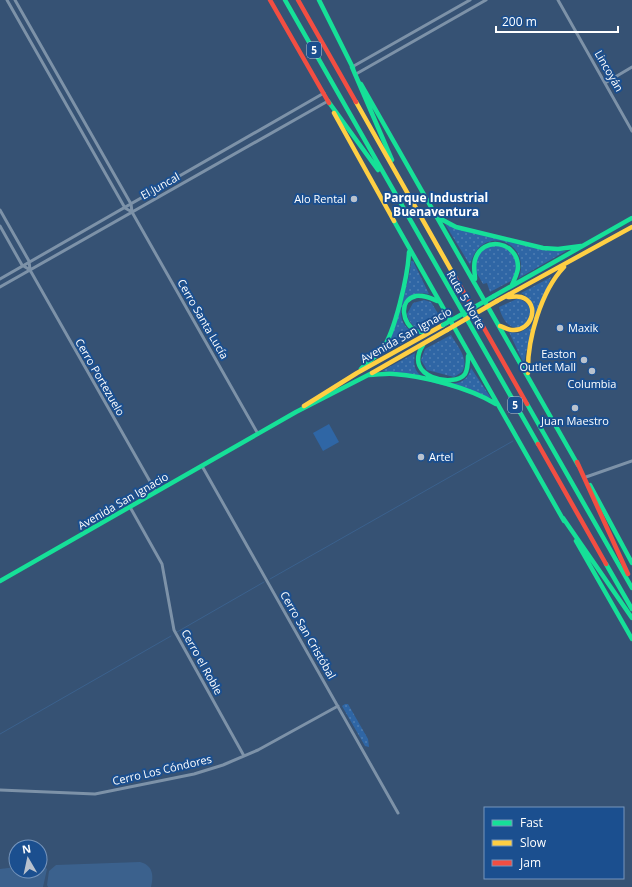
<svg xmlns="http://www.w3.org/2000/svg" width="632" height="887" viewBox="0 0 632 887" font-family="'Open Sans',sans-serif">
<defs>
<pattern id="grass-dots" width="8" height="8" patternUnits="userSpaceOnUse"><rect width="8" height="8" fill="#2f66a5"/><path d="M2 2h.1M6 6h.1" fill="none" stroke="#4e7db2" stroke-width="1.8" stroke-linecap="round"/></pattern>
</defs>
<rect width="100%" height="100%" fill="#365274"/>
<path fill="url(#grass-dots)" d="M445 224 550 251H566L519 278C532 240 480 223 470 265Z
M498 244 511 250 516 257 517 270 511 281 490 292 487 283 483 284 476 272V256L485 247Z
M411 261H413L429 294C398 287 390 327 419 334L387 352 384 351C392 337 411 278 411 261Z
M551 277 526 352 524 364 509 332 519 333 531 326C538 312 535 301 521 293Z
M519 298 529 305C536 330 507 340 499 307Z
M424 300 431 302 442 320 423 330C415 329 408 322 407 314L413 303Z
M451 335C457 346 470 359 462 372L454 377 427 370 421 360 425 349Z
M415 353C414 360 413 368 419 374 423 378 430 379 436 381 451 385 467 386 471 368L491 398 394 372 382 371Z
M345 704H348L368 739 369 747 365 746 342 706Z"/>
<path fill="#2f66a5" d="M329 424 339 442 323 451 313 433Z"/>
<path fill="#3b618d" d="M140 862C153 865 154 876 151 887H48L47 885 49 871 56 865Z
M40 866H44L47 869 43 887H0V869L16 867V871H40Z"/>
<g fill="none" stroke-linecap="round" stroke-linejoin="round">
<path stroke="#3b618d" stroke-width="1" d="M270 579 513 441
M177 632 264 582
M0 734 171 636"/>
<path stroke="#7d92a8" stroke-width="3" d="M7 0 125 208 132 212 258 434
M15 0 131 204 132 212
M558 0 632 131
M352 67 470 0
M356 74 486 0
M605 83 632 67
M0 210 29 261 30 270
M0 226 22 265 30 270 156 492
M0 279 324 93
M0 287 328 101
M202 466 398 813
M586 477 632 461
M130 507 162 564 174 630 244 756
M0 790 95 794 194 774 223 765 258 750 338 706"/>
<path stroke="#16e098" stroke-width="4.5" d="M285 0 538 444
M319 0 353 68
M352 67 392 160
M361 84 578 465
M328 101 378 170
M439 218 456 227 543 248 558 249 581 246
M394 221 564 521
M475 279C475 273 473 266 475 260 482 235 518 241 518 267 518 273 514 280 512 285
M494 296 632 218
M428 333C424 332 419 332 416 331 402 324 398 300 416 296 424 295 430 298 437 301
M423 345C402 378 455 388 465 374 468 369 468 362 468 356
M361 369C367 362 376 357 382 350 395 332 408 275 409 252
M369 375C377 375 386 373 394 374 424 376 470 388 496 404
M527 404 632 588
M590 485 632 563
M563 518 632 618
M576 541 632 639
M606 564 632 609
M0 581 296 412 372 373"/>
<path stroke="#ffcf43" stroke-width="4.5" d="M356 102 455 277
M334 113 394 221
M497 301 632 227
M500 326C504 327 508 330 512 330 532 332 541 303 521 297 517 296 512 297 508 297
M372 373 447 330
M528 373C527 340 541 291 564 267
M304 406 357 373 443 325"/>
<path stroke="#f24e42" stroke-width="4.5" d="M270 0 329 103
M298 0 356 102
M455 277 527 404
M538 444 606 564
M577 462 628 574"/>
<path stroke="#16e098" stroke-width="4.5" d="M443 325 494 296"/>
<path stroke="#ffcf43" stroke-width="4.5" d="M447 330 497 301"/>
</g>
<g fill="#b9c2ce" stroke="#1b4f8f" stroke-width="1.5">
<circle cx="354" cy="199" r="4"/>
<circle cx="560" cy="328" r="4"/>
<circle cx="584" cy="360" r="4"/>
<circle cx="592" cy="371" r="4"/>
<circle cx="575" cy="408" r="4"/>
<circle cx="421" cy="457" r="4"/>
</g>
<g text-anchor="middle" stroke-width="4" stroke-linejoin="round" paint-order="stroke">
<g fill="#1b4f8f" stroke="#bbcadd" stroke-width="1">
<rect x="307" y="42" width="14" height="16" rx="3"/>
<rect x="508" y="397" width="14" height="16" rx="3"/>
</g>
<g font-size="10" font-weight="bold" fill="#fff">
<text x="314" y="54">5</text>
<text x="515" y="409">5</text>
</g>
<g font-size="11" fill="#fff" stroke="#1b4f8f">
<text transform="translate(609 71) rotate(60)" y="4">Lincoyán</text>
<text transform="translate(160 186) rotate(-29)" y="4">El Juncal</text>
<text transform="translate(466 300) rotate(60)" y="4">Ruta 5 Norte</text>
<text transform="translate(203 319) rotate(60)" y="4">Cerro Santa Lucía</text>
<text transform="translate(406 335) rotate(-29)" y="4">Avenida San Ignacio</text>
<text transform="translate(100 377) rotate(60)" y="4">Cerro Portezuelo</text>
<text transform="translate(123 501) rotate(-30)" y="4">Avenida San Ignacio</text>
<text transform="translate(308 635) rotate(60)" y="4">Cerro San Cristóbal</text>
<text transform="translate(202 662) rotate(61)" y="4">Cerro el Roble</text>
<text transform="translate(162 770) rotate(-13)" y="4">Cerro Los Cóndores</text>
</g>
<g font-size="11" fill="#fff" stroke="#1b4f8f" text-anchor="end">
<text x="346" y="203">Alo Rental</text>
<text x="568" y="332" text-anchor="start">Maxik</text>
<text x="576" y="358">Easton<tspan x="576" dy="13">Outlet Mall</tspan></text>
<text x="592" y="388" text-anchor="middle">Columbia</text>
<text x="575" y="425" text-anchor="middle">Juan Maestro</text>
<text x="429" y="461" text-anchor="start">Artel</text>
</g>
<g font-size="12" font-weight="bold" fill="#fff" stroke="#1b4f8f">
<text x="436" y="202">Parque Industrial<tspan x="436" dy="14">Buenaventura</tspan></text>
</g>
</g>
<rect x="484" y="807" width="140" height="72" fill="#1b4f8f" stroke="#7695bc"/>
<rect x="492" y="820" width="20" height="6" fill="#16e098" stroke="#7695bc"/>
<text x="520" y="827" font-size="12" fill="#ffffff">Fast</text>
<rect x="492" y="840" width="20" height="6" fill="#ffcf43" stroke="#7695bc"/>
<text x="520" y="847" font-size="12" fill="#ffffff">Slow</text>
<rect x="492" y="860" width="20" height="6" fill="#f24e42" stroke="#7695bc"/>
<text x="520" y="867" font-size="12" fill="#ffffff">Jam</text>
<g transform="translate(28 859) rotate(351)"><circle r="19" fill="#1b4f8f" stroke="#7695bc"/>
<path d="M0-3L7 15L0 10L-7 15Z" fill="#b9c2ce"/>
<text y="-6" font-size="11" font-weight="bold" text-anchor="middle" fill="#ffffff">N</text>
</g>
<path d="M496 26v6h122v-6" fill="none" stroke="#ffffff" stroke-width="2"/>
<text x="502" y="26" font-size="12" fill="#ffffff" stroke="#1b4f8f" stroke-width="3" paint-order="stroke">200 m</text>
</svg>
